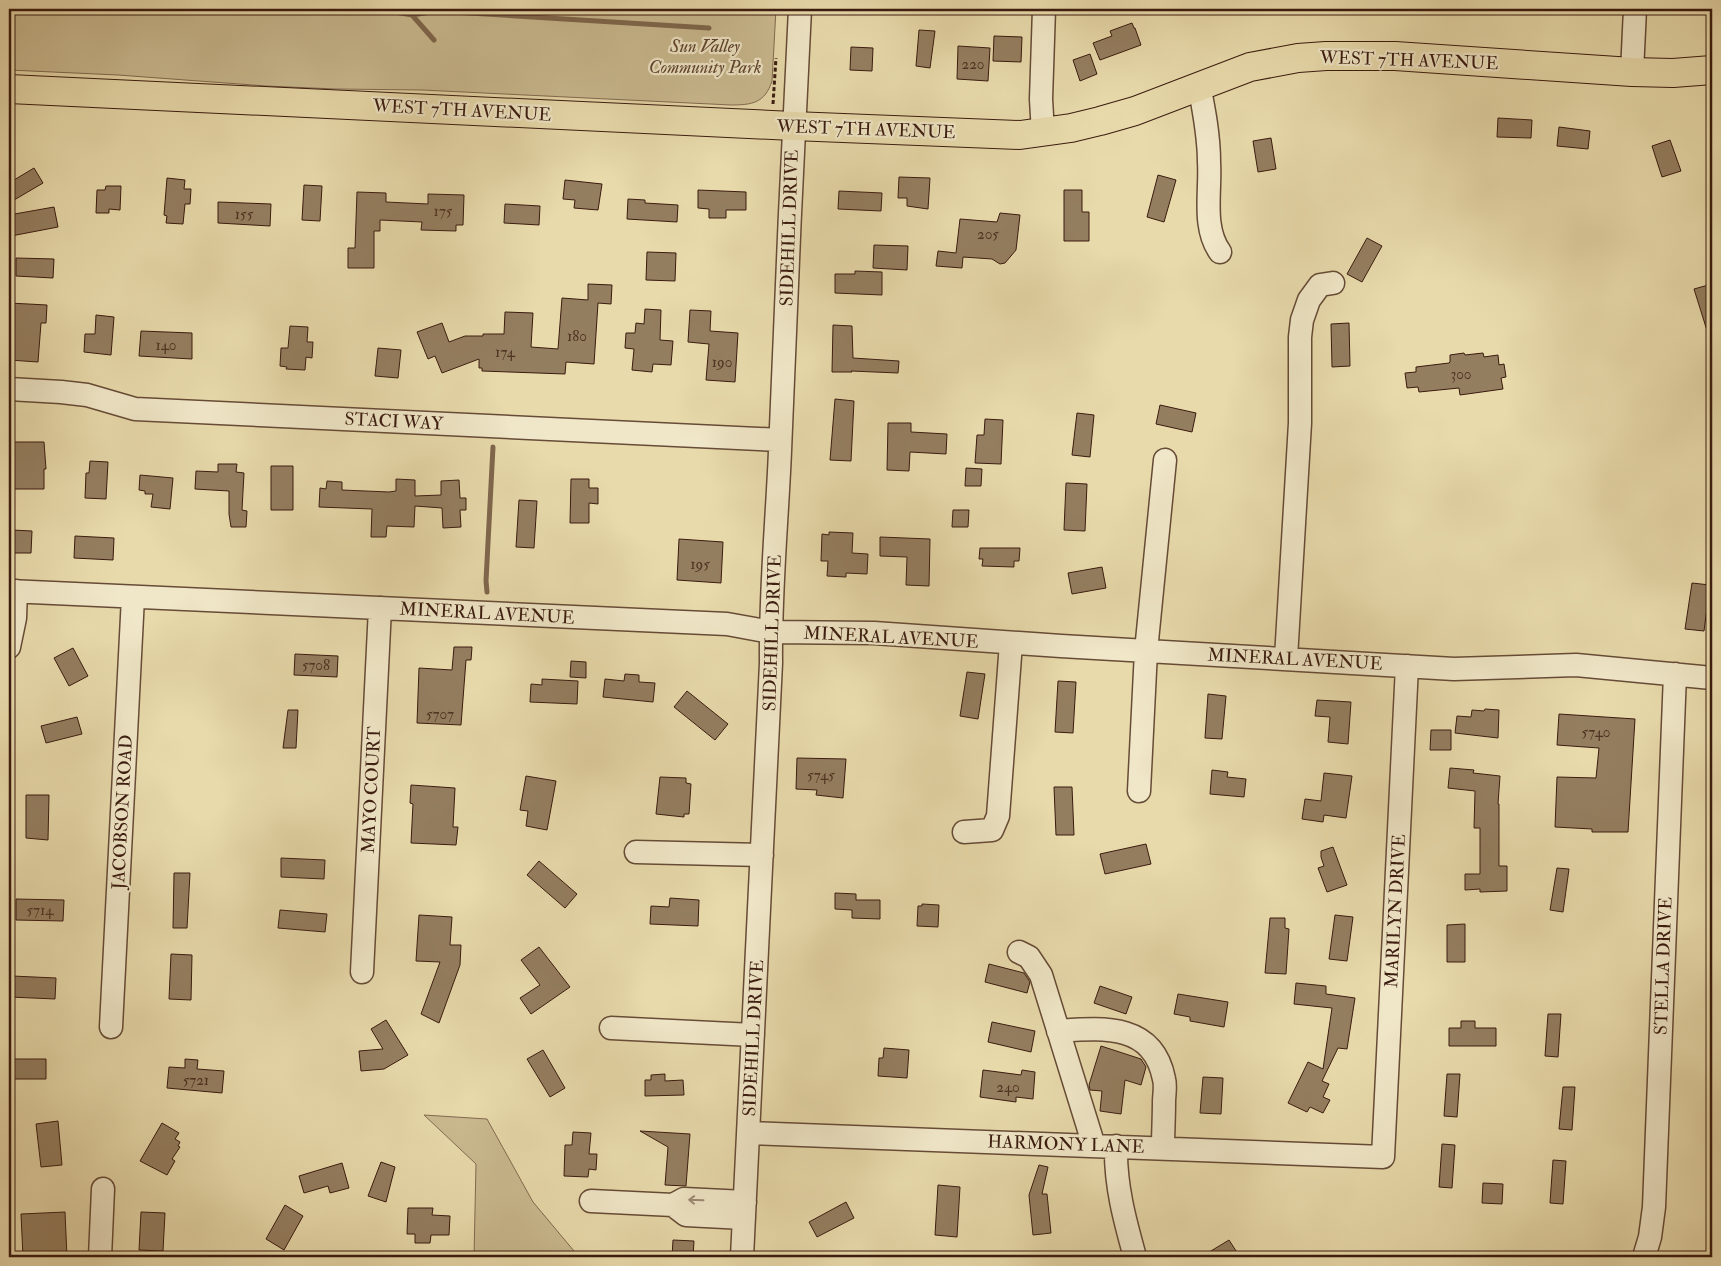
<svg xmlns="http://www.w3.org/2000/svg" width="1721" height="1266" viewBox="0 0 1721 1266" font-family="'IM FELL Double Pica',serif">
<rect width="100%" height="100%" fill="#e8daab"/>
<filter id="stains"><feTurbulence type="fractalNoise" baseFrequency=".004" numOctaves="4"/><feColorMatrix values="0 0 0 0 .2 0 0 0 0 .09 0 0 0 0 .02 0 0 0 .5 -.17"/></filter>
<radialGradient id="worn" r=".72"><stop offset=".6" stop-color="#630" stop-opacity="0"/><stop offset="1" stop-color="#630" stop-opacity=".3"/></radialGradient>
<path fill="#caba90" stroke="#826a50" d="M9 9H776L772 81C765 103 752 105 731 105L422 90 336 89 266 86 118 75 9 70Z
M424 1115 487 1119 533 1202 579 1257H474L476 1164Z"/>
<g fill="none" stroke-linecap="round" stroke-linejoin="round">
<path stroke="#7f674d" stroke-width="5" d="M379 9 412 15 437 11 709 28
M412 15 434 40
M487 592 486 581 493 447"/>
</g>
<path fill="#947e60" stroke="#3a1b0f" d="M1132 23 1134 28H1135L1141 45 1100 60 1093 43 1112 36 1110 31Z
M919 30 935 31 930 68 916 66Z
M994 36 1022 37 1021 62 993 61Z
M958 46 990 48 988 81 957 79Z
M851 47 873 48 872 71 850 70Z
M1090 54 1097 74 1080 81 1073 60Z
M1498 118 1532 120 1531 138 1497 137Z
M1559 127 1590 131 1588 149 1557 146Z
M1271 138 1276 169 1258 172 1253 141Z
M1670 140 1681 171 1662 177 1652 146Z
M34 168 43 183 9 203V183Z
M1158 175 1176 180 1164 222 1147 217Z
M899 177 930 178 928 209 907 206V198H898Z
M167 178 185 180 184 189H191L190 204H185L183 224 166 223 167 216 164 215Z
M565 180 602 184 598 210 574 208 575 200 563 199Z
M304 185 322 186 320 221 302 220Z
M106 186H121L120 210 109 209V213H96L97 190H105Z
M698 190 746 192V210H726V218H709V209L698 208Z
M1064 190H1082V212H1089V241H1064Z
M839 191 882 193 881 211 838 209Z
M357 192 386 193V202L428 204V194L464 195 463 225H456V231L421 230 422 222 380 220V231H374V268H348V248H355Z
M628 199 645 200V203L678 205 677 222 627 219Z
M218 202 271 204 270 226 218 223Z
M505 204 540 206 539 225 504 223Z
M54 207 58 227 11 236 9 215Z
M1000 213 1020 215 1016 250 1005 263 1000 264 992 259 963 257 962 268 936 266 938 251 956 253 960 219 997 222Z
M1367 238 1382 246 1362 282 1347 274Z
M874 245 908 246 907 270 873 268Z
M647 252 676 253 675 281 646 280Z
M16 258 54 259 53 278 16 276Z
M855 271 882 272V295L835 293V274H855Z
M588 284 612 285 611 304 598 303 594 364 566 362 565 374 482 371V368H479V359L442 373 435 356 428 359 417 332 442 323 449 342 465 336H483V334H504L505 312 533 313 531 347 558 349 562 298 588 300Z
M1712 284V337H1709L1694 289Z
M9 303 47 305 46 323H41L38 362 9 360Z
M645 309 661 310 660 340 673 341 671 365 653 364 652 372 632 370 634 349 625 348 626 333H635L636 323 644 324Z
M690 310 711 311 710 331 738 333 735 382 706 380 709 344 688 342Z
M96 315 114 317 111 355 84 352 85 334H95Z
M1349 323 1350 366 1332 367 1331 324Z
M833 325 852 326 853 358 899 361 898 373 851 371 852 372H832Z
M290 326 308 327 307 342H313L312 358 306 357 305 370 286 369 287 367 280 366 281 348H288Z
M141 331 192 333V359L139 356Z
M378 348 401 350 398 378 375 376Z
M1464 353 1465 355 1483 353 1484 357 1498 355 1499 365 1504 364 1506 377 1501 378 1503 389 1460 395 1459 388 1419 392 1418 387 1407 388 1405 373 1416 372V367L1449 363 1450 362V355Z
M835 399 854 401 851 461 830 460Z
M1160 405 1196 413 1192 432 1156 424Z
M1077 413 1094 415 1090 457 1072 455Z
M985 419 1003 420 1001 464 975 463 977 435H984Z
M888 423H911V432L947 434 946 454 910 452 909 471 887 470Z
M14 442H44L46 469H44V489H12Z
M90 461 108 462 106 499 85 498 86 473H89Z
M218 464H237L236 472 244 473 242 510 247 511 246 527H231L229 514V491L195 489 196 471 218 472Z
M271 466H293V510H271Z
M966 468 982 469 981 486H965Z
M140 475 173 478 170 509 151 507 153 494H145V491L139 490Z
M396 479 415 480V496L441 495V481L459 480 460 498H466V510H460L461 527 443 528 442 508 415 506 414 527 387 526 386 537H371L372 509 319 507 320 488 326 489 327 481 342 482V490L389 492 396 491Z
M571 479H589V488H598V504L589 503V523H570Z
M1066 483 1087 484 1085 531 1064 530Z
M519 500 537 501 534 548 516 547Z
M953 510H969L968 527H952Z
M12 530 32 531 31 553H12Z
M829 532 853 533 852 553 868 554 867 574 846 573V577L827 576 828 561H821L822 534 829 535Z
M75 536 114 538 113 560 74 558Z
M880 537 930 539 929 586 906 585 907 557 880 556Z
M679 539 723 542 721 583 677 580Z
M980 548H1020L1019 561H1014V567L982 566 983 559H979Z
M1102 567 1106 588 1072 594 1068 573Z
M1692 583 1710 585 1704 631 1685 629Z
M454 647H472L471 660H466L461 725 417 723 419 668 452 670Z
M73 648 88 676 69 686 54 658Z
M295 654 338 656 337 677 294 675Z
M571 661 586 662V678L570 677Z
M967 672 985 674 978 719 960 716Z
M625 674 639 675V682L655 683 653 702 603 697 605 679 624 681Z
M542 679 578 681 577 704 530 702 531 684 542 685Z
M1058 681 1076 682 1073 733 1055 732Z
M687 691 728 724 715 740 674 707Z
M1208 694 1226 696 1222 739 1205 738Z
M1317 700 1351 702 1348 744 1328 742 1330 717 1315 716Z
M1485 709 1499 710 1498 738 1455 733 1457 716 1471 717 1472 710 1484 711Z
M288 710H298L296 748H283Z
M1559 714 1635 719 1628 832H1592V829L1555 827 1557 777 1596 778 1599 748 1557 745Z
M77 717 82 734 46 743 41 726Z
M1431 730H1451V750H1430Z
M797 758 846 759 843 798 816 795 817 790 796 789Z
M1450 768 1474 770 1473 773 1500 776 1498 804H1499V866H1507V891L1480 892V889L1465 890V874H1480V828H1474L1475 791 1448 788Z
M1212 770 1228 772 1227 777 1246 779 1244 797 1210 794Z
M1324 773 1352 776 1346 818 1324 815 1323 822 1302 819 1305 799 1321 801Z
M526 776 556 781 547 830 526 826 528 811 520 810Z
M660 777 686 778V783L691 784 689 814H684V817L656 814Z
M411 785 455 788 453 827H458L456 845 411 843 413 804 410 803Z
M1054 787H1072L1074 835H1056Z
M26 795H49L48 840 26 838Z
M1146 844 1151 864 1105 874 1100 854Z
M1333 847 1347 885 1327 892 1318 868 1324 866 1321 857V851Z
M281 858 325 860 324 879 281 877Z
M539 861 577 894 565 908 527 875Z
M1557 868 1569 869 1563 912 1550 910Z
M174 873H190L187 928H173Z
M835 893 856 894V900H880V919L852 918V910L835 909Z
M670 898 699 900 698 926 650 924 651 906 669 907Z
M16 899 64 900 63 921 16 920Z
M922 904 939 905 938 927 917 926 918 906H922Z
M280 910 327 914 325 932 278 928Z
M419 915 452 917 450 945H461L460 965 439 1023 421 1014 440 962 416 961Z
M1335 915 1353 917 1347 961 1329 959Z
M1270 918H1285V928L1289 929 1286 974 1265 973Z
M1465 924V962H1447V925Z
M539 947 570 987 531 1014 520 998 540 985 521 960Z
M171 954 192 955 191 1000 169 999Z
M989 964 1024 973 1030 982 1027 993 985 982Z
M12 976 56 978 55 999 10 997Z
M1296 983 1326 986V994L1355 998 1347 1049 1338 1048 1322 1081 1329 1084 1323 1097 1330 1100 1323 1113 1310 1107 1307 1112 1288 1103 1308 1062 1323 1069 1332 1008 1294 1004Z
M1100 986 1132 997 1126 1014 1094 1003Z
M1178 994 1228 1002 1224 1027 1190 1021V1017L1174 1014Z
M1548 1014H1561L1558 1057 1545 1056Z
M386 1020 408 1055 384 1069 361 1071 359 1051 383 1049 371 1029Z
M1461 1021H1475V1028H1496V1046H1449V1028H1461Z
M992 1022 1035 1031 1031 1052 988 1042Z
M1101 1046 1141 1059 1146 1067 1141 1085 1125 1080 1121 1114 1100 1111 1102 1091 1090 1090 1089 1085Z
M884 1048 909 1050 907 1078 878 1076 879 1058H883Z
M543 1050 565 1088 550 1097 527 1059Z
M9 1059H46V1079H9Z
M185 1059 198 1060 197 1069 224 1071 222 1093 167 1088 169 1067 185 1068Z
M983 1070 1021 1075 1022 1070 1035 1072 1033 1099 1016 1097V1102L980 1097Z
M665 1074V1081L683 1080 684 1095 645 1096V1080H651V1075Z
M1447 1074H1460L1457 1117 1444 1116Z
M1203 1077 1223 1078 1221 1114 1200 1113Z
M1563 1087H1575L1572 1130 1559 1129Z
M58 1121 62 1165 41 1167 36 1124Z
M162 1123 179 1133 175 1139 180 1142 178 1146 180 1147 172 1159 175 1161 167 1175 140 1161Z
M640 1131 690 1134 686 1186 665 1185 668 1147Z
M573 1132 591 1133 589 1154H597L596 1170 589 1169 588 1177 564 1176 565 1145H572Z
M1442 1144 1455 1145 1452 1188 1439 1187Z
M1553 1160 1566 1161 1563 1204 1550 1203Z
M381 1162 395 1167 386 1202 368 1196Z
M342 1163 349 1188 330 1193 328 1186 304 1193 299 1176Z
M1039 1165 1048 1167 1042 1194H1047L1051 1233 1033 1235 1029 1195Z
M1483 1183 1503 1184 1502 1204 1482 1203Z
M938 1185 960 1187 957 1237 935 1235Z
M846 1202 854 1218 817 1237 809 1222Z
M285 1205 303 1216 284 1250 266 1239Z
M408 1208H433L432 1215 450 1216 449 1235H431L430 1243H415V1234H407Z
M65 1212 67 1257H23L21 1214Z
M141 1212 165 1213 163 1251 139 1250Z
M673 1240 694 1241 693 1257H672Z
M1229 1240 1240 1257H1201Z"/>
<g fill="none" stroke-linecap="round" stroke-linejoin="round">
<g stroke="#664b36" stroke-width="25">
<path id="minor" d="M1632 72 1635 9
M1199 85C1204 110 1209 136 1209 162 1211 191 1202 227 1220 252
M1043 133 1041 99 1044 9
M9 389 61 392 87 395 135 409 780 440
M9 591 727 624 771 632 874 633 1061 646 1454 669 1576 665 1712 678
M9 647 15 618 16 591
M1286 658 1300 423V337L1302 320 1309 300 1320 285 1333 283
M1139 791 1146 651 1165 460
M964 832 992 830 998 816 1011 643
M636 852 762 855
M1019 952 1029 957 1041 975 1094 1146
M362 972 380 608
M111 1027 133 597
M611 1028 753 1035
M1058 1031C1103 1028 1153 1023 1164 1079 1166 1086 1164 1095 1164 1102 1164 1117 1163 1133 1163 1148
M748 1133 1383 1157 1407 666
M1116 1146C1115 1185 1125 1221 1135 1257
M591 1201 673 1205
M744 1218 686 1215 673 1205 684 1199 745 1202
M100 1257 103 1189
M742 1257 771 663C770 592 777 522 780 451 786 304 792 156 800 9
M1644 1257 1650 1237 1654 1207 1675 674"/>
</g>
<g stroke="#3a1b0f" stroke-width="30">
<path id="major" d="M9 89 793 126 1020 135 1071 128 1100 121 1135 111 1250 67 1298 58 1326 56H1395L1632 72 1673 73 1712 70"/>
</g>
<path stroke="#3a1b0f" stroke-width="3" stroke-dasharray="4 2.5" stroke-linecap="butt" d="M773 104 776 58"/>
<use href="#minor" stroke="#f0e7c8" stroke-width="22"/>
<use href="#major" stroke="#e8daab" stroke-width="28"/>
</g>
<defs><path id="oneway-shaft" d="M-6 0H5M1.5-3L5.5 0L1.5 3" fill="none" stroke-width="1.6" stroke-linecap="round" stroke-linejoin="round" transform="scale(1.25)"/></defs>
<use stroke="#9e8b75" href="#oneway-shaft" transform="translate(696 1200) rotate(-178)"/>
<g text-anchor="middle" stroke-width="4.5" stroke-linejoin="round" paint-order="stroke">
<g font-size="15" fill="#503423">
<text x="973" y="69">220</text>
<text x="443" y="216">175</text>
<text x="244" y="219">155</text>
<text x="988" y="239">205</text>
<text x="577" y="341">180</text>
<text x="166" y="350">140</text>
<text x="505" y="357">174</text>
<text x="722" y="367">190</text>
<text x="1461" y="379">300</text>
<text x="700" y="569">195</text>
<text x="316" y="670">5708</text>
<text x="440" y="719">5707</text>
<text x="1596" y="737">5740</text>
<text x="821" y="780">5745</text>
<text x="40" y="915">5714</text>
<text x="196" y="1085">5721</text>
<text x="1008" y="1092">240</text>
</g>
<g font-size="18" font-style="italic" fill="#5e432f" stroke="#f0e7c8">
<text x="705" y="52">Sun Valley<tspan x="705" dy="21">Community Park</tspan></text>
</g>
<g font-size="18" fill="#3a1b0f" stroke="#f0e7c8">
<text transform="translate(1409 60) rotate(2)" y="6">WEST 7TH AVENUE</text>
<text transform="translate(462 110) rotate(3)" y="6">WEST 7TH AVENUE</text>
<text transform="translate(866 129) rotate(2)" y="6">WEST 7TH AVENUE</text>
<text transform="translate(789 228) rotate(-88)" y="6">SIDEHILL DRIVE</text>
<text transform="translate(394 421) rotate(3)" y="6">STACI WAY</text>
<text transform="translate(487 613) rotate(3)" y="6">MINERAL AVENUE</text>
<text transform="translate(772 633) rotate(-88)" y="6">SIDEHILL DRIVE</text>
<text transform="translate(891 637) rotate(3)" y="6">MINERAL AVENUE</text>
<text transform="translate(1295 659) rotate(3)" y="6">MINERAL AVENUE</text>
<text transform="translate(371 790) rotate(-87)" y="6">MAYO COURT</text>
<text transform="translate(122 812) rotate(-87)" y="6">JACOBSON ROAD</text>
<text transform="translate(1395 911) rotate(-87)" y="6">MARILYN DRIVE</text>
<text transform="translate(1663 966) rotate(-88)" y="6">STELLA DRIVE</text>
<text transform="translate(753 1038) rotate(-87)" y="6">SIDEHILL DRIVE</text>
<text transform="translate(1066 1144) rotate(2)" y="6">HARMONY LANE</text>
</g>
</g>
<rect width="1721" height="1266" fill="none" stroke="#e8daab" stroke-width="30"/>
<rect x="10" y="10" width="1701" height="1246" fill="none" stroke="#3a1b0f" stroke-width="2.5"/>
<rect x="15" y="15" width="1691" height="1236" fill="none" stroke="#3a1b0f"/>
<rect width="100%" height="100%" filter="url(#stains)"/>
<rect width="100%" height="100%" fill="url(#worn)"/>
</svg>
